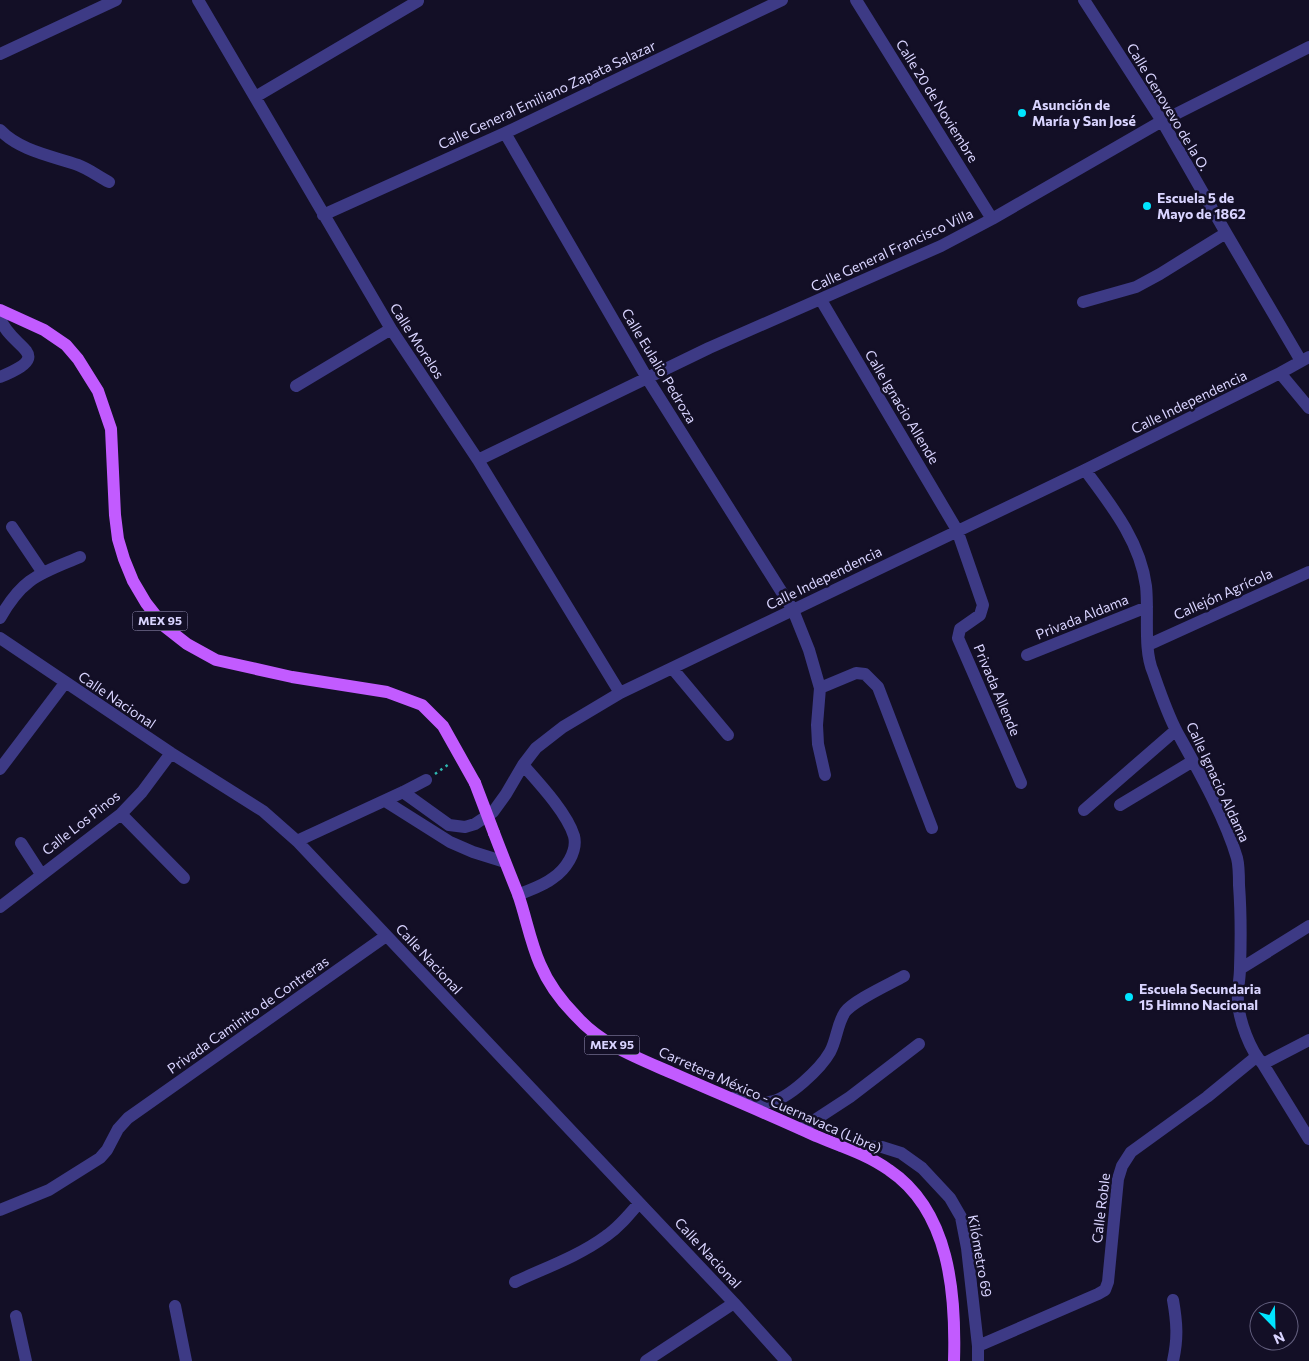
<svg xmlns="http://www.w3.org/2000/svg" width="1309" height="1361" viewBox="0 0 1309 1361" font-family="Commissioner,sans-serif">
<rect width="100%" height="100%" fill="#130f26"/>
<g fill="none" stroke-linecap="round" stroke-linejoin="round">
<path stroke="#2fb8b0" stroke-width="2.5" stroke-dasharray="2.5 4" stroke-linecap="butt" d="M435 774 449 764"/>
<path stroke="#3d3a85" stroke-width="12" d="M198 0 391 329 478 460 620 693
M856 0 992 219
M1084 0 1162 121 1226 233 1301 361
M0 54 116 0
M255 97 418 1
M0 130C20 151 52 156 78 165 89 169 99 177 109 182
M505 133 647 378 793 610 809 650 820 688 817 725 818 744 825 775
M323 215 505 133 782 0
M821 300 957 530 983 605 980 615 960 629 958 638 1021 783
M1083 302 1136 287 1160 274 1226 233
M0 318C11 350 58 353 0 377
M1280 373 1309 408
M296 386 391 329
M478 460 709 348 941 246 992 219 1162 121 1309 47
M1085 470C1111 505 1140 541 1146 586 1149 612 1143 649 1153 672 1160 692 1167 713 1177 732 1198 770 1225 817 1237 858 1239 866 1239 876 1239 885 1241 912 1241 940 1240 968 1240 979 1237 991 1238 1002 1239 1020 1250 1051 1263 1064L1309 1139
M12 527 43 573
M0 618C23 577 40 574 80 557
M0 638 171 753 263 811 297 841 734 1303 786 1361
M1148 645 1309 572
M1027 655 1147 607
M672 668 728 735
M820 688 856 673 865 674 878 687 932 828
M0 769 65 683
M403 792 449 825 465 827 475 824 493 812 506 794 523 765 536 748 563 727 620 693 1085 470 1280 373 1309 357
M385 801 450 842 473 852 505 862
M1120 805 1193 761
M1084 810 1176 730
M121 814 184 878
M297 841 403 792 426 780
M21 843 41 874
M518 895C529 890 543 886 553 878 565 870 578 852 574 836 567 813 539 783 523 765
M0 907 121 814 142 792 171 753
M1240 969 1309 926
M1263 1064 1309 1040
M735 1097C746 1099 758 1103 769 1102 788 1100 821 1068 830 1052 837 1039 837 1024 845 1012 854 1000 890 984 904 976
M801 1129 850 1097 919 1044
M841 1146 882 1147 901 1153 922 1168 950 1198 961 1217 967 1248 978 1346V1361
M0 1210 49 1190 100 1158 107 1150 118 1129 128 1118 386 936
M515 1282C545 1268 579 1256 606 1236 619 1227 629 1215 639 1203
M1173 1300C1177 1323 1178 1338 1173 1361
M175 1306 186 1361
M16 1316 26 1361
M978 1346 1098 1294 1105 1290 1108 1282 1118 1179 1122 1166 1131 1152 1207 1097 1256 1057
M646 1361 734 1303"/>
<path stroke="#c25bff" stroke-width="12" d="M0 310 44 330 66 345 78 359 98 391 111 429 115 515 118 539 124 559 133 581 146 603 164 626 187 644 216 660 292 677 387 692 422 705 443 726 475 783
M494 833C502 854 510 874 518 894 526 917 530 941 540 964 548 983 562 1002 577 1017 602 1045 638 1058 672 1073 720 1094 768 1114 816 1136 840 1146 867 1154 889 1170 950 1211 956 1294 954 1361"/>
<path stroke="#c25bff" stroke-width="12" d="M475 783 494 833"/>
</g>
<g fill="#00e5ff" stroke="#130f26" stroke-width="2">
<circle cx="1022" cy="113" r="5"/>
<circle cx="1147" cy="206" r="5"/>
<circle cx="1129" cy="997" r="5"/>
</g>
<g text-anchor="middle" stroke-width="5" stroke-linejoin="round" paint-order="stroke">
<g fill="#130f26" stroke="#9e99be" stroke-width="1">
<rect x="132.5" y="611.5" width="55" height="19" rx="4"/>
<rect x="584.5" y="1035.5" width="55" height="19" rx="4"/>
</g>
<g font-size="12" font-weight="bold" fill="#d9d4ff">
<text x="160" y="625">MEX 95</text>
<text x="612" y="1049">MEX 95</text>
</g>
<g font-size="14" fill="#d9d4ff" stroke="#130f26">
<text transform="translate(547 95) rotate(-25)" y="5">Calle General Emiliano Zapata Salazar</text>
<text transform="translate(937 101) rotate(58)" y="5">Calle 20 de Noviembre</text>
<text transform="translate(1168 107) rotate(59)" y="5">Calle Genovevo de la O.</text>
<text transform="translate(892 250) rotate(-25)" y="5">Calle General Francisco Villa</text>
<text transform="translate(417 341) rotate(57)" y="5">Calle Morelos</text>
<text transform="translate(659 366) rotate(59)" y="5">Calle Eulalio Pedroza</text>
<text transform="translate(1189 402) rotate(-26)" y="5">Calle Independencia</text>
<text transform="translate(902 407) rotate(59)" y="5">Calle Ignacio Allende</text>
<text transform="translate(824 578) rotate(-26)" y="5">Calle Independencia</text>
<text transform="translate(1223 594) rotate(-24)" y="5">Callejón Agrícola</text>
<text transform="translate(1082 617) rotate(-22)" y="5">Privada Aldama</text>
<text transform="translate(997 690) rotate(67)" y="5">Privada Allende</text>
<text transform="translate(117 700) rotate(34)" y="5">Calle Nacional</text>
<text transform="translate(1218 782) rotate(65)" y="5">Calle Ignacio Aldama</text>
<text transform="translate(81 823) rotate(-38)" y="5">Calle Los Pinos</text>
<text transform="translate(429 959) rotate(47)" y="5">Calle Nacional</text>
<text transform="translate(248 1015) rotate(-35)" y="5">Privada Caminito de Contreras</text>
<text transform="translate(770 1100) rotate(24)" y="5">Carretera México - Cuernavaca (Libre)</text>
<text transform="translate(1101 1208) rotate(-83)" y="5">Calle Roble</text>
<text transform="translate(708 1253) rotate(47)" y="5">Calle Nacional</text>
<text transform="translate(980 1256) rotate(80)" y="5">Kilómetro 69</text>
</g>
<g font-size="14" font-weight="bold" fill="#d9d4ff" stroke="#130f26" text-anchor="start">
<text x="1032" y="110">Asunción de<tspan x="1032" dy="16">María y San José</tspan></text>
<text x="1157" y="203">Escuela 5 de<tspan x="1157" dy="16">Mayo de 1862</tspan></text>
<text x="1139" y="994">Escuela Secundaria<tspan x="1139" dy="16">15 Himno Nacional</tspan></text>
</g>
</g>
<g transform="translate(1274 1326) rotate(157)"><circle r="24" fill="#130f26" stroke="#625e7d"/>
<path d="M0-4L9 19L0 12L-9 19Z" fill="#00e5ff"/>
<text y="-8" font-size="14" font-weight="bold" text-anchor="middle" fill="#d9d4ff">N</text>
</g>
</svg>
